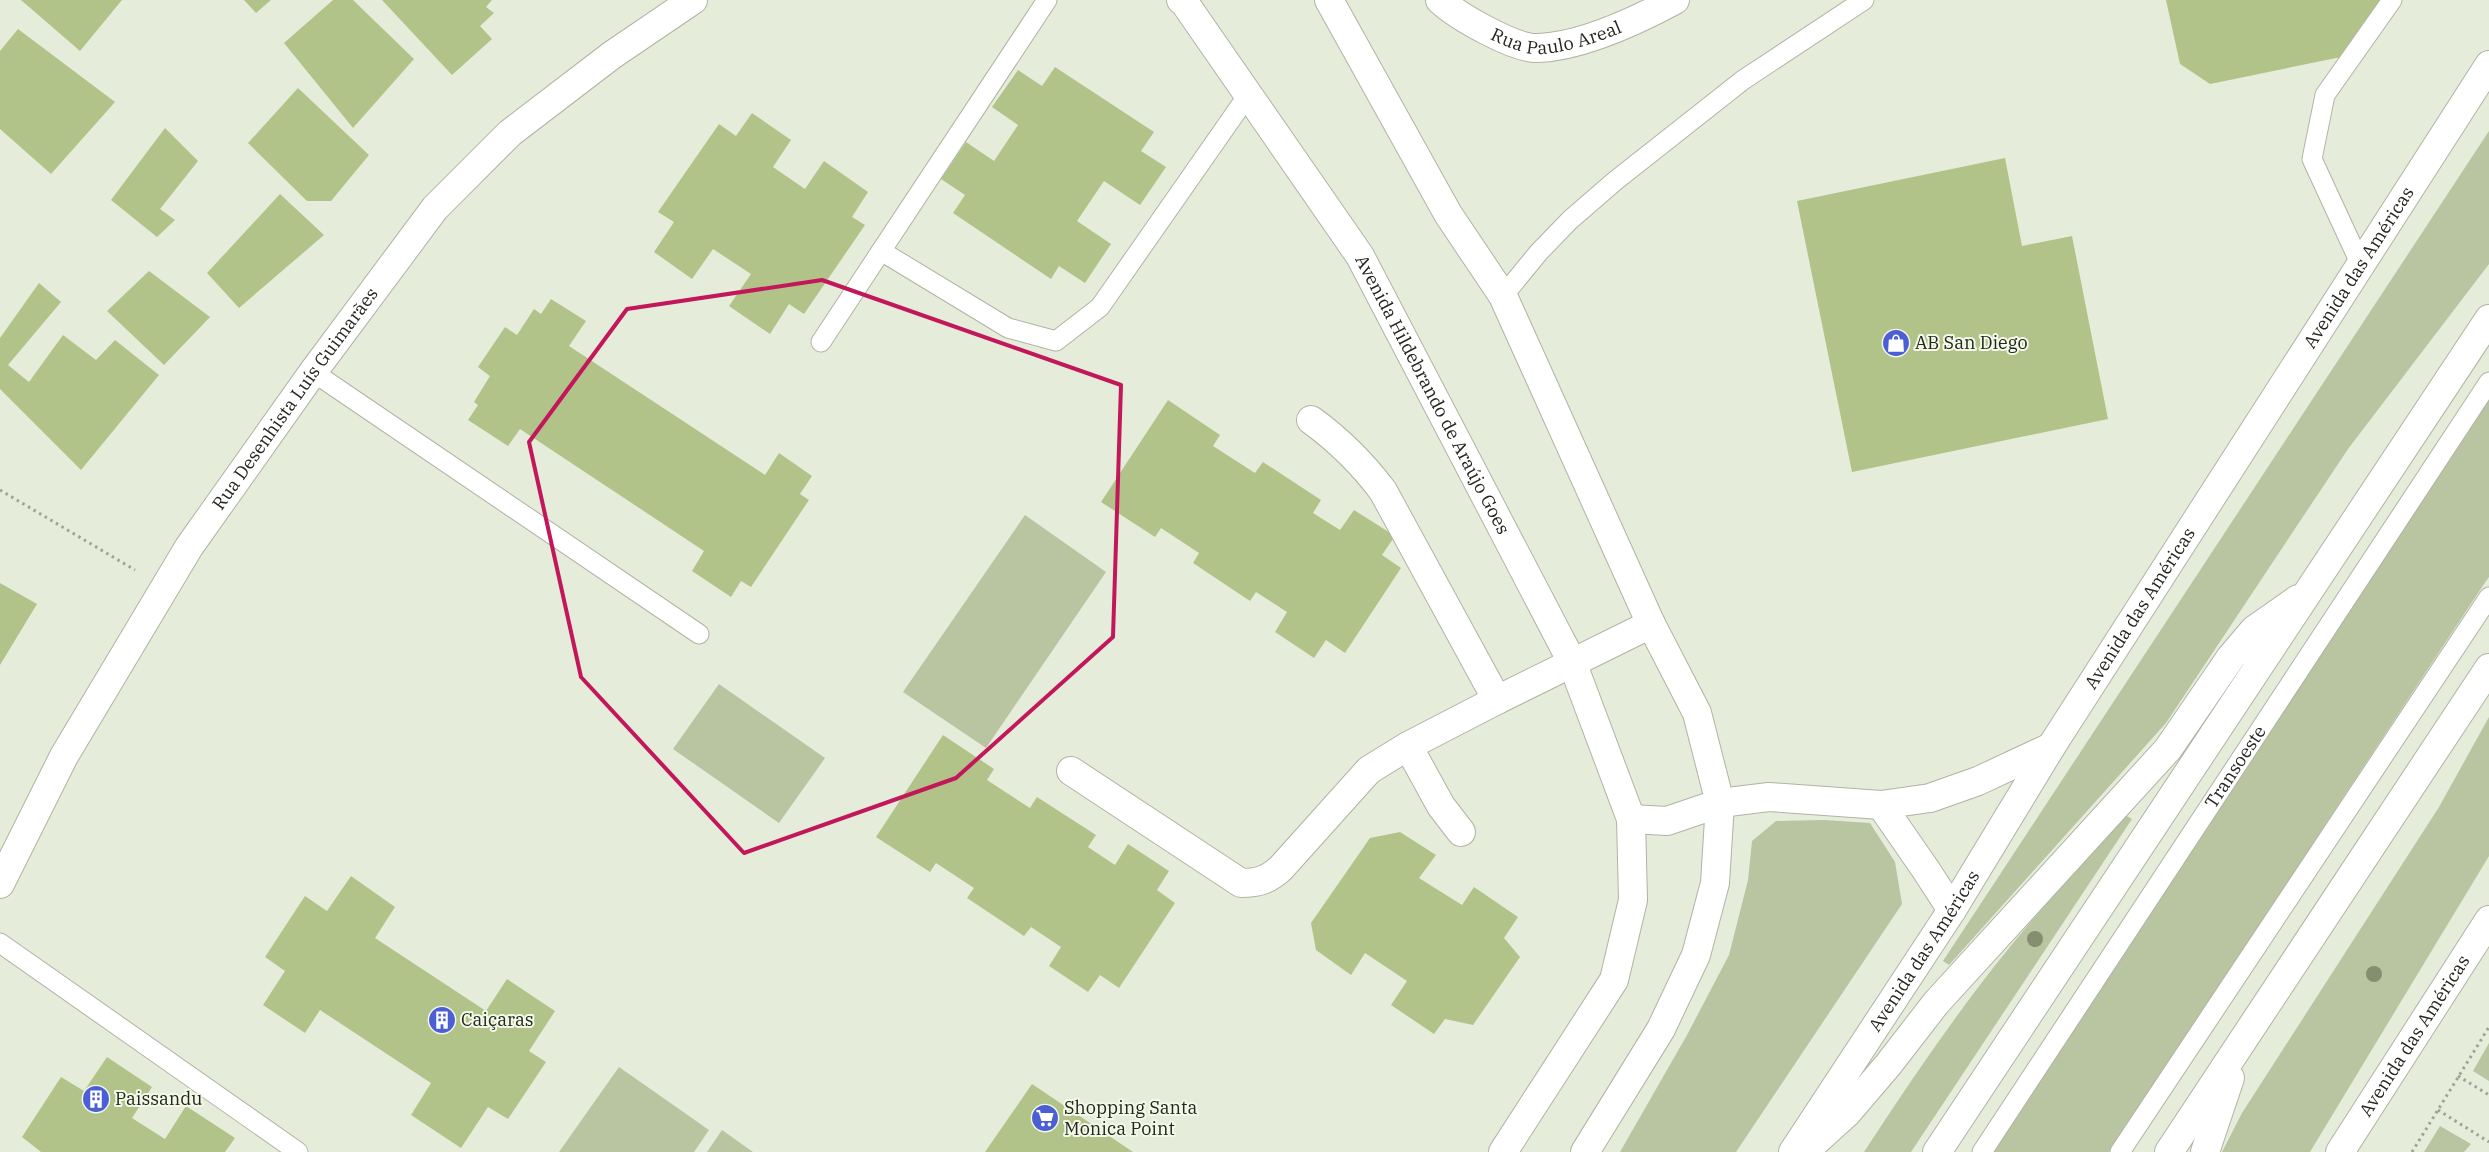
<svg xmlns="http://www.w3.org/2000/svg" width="2489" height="1152" viewBox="0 0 2489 1152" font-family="'IBM Plex Serif',serif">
<rect width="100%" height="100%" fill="#e6ecda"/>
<path fill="#b9c4a0" d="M2489 131V264L2348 449 2166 723 1949 965 1943 961Z
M2489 394V577L2484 584 2109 1152H1991Z
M1025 515 1106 572 986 748 903 692Z
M719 684 825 758 779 823 673 749Z
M2489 717V856L2310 1152H2222L2242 1113 2439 807Z
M2125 815 2132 819 1911 1152H1864C1905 1089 1947 1027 1993 968 2035 915 2080 865 2125 815Z
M1824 820 1870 823 1895 862 1902 904 1736 1152H1620L1687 1035 1729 955 1748 880 1752 841 1776 821Z
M2489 1043V1081L2473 1071Z
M619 1067 709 1130 694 1152H559Z
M2440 1126 2471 1144 2464 1152H2424Z
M722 1130 753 1152H707Z"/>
<path fill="#b2c389" d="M21 0H122L80 51Z
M244 0H271L256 13Z
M333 0H353L414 59 353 128 284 43Z
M382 0H492L486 7 494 13 480 26 492 39 452 75Z
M2166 0H2384L2346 56 2210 84 2180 64Z
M18 29 115 102 51 174 0 129V51Z
M1055 67 1154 132 1141 151 1166 167 1140 205 1104 181 1077 221 1111 244 1085 283 1059 266 1051 279 953 213 965 195 941 179 966 142 994 161 1018 125 992 107 1018 70 1042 86Z
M298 88 369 155 331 201H307L248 143Z
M752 113 791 140 773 167 805 189 824 161 868 192 852 217 865 225 804 314 789 304 770 334 729 306 751 274 713 249 692 279 654 252 674 222 658 212 719 124 736 136Z
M165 128 198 161 160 209 175 220 157 237 111 200Z
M2005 158 2022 246 2072 236 2108 419 1852 472 1797 201Z
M280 194 324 235 239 308 207 273Z
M149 271 210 317 164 365 107 311Z
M39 283 61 302 8 365 29 382 63 335 96 360 115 340 159 375 81 470 0 389V338Z
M551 299 586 321 569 346 765 475 779 453 812 476 800 494 809 500 751 587 741 581 731 597 692 571 704 551 520 429 508 446 468 420 478 405 474 402 490 376 478 367 505 327 517 335 534 309 541 314Z
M1168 400 1220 435 1213 446 1255 473 1263 462 1321 500 1313 513 1340 530 1354 510 1395 536 1382 555 1401 568 1345 653 1326 640 1314 658 1275 632 1287 612 1256 592 1250 601 1193 563 1199 553 1161 528 1155 537 1101 502Z
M0 583 37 604 0 665Z
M943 735 994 769 987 780 1030 808 1037 797 1096 835 1088 847 1115 865 1128 844 1169 871 1157 890 1175 903 1119 988 1100 975 1088 992 1049 966 1061 947 1031 927 1024 936 967 898 974 888 936 863 930 872 876 837Z
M1400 832 1436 855 1419 878 1462 905 1474 887 1518 917 1504 938 1520 957 1473 1025 1445 1019 1434 1034 1391 1005 1407 981 1365 953 1351 975 1316 950 1311 923 1370 838Z
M351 876 395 907 375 938 486 1011 507 979 555 1011 529 1051 546 1062 508 1119 488 1107 461 1148 411 1115 431 1083 320 1010 305 1033 263 1005 285 971 265 957 305 896 327 911Z
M107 1057 152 1087 132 1118 165 1139 186 1106 235 1138 225 1152H41L22 1137 61 1077 84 1091Z
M1032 1084 1133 1152H985Z"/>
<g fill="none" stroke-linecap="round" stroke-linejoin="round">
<g stroke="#afb4a3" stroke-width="21">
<g id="service">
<path d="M881 251 1008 328 1056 341 1100 307 1248 95"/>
<path d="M2361 265 2312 159 2325 95 2392 0"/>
<path d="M1503 296 1539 252 1570 220 1615 181 1743 80 1864 0"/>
<path d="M821 342 1047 0"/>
<path d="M313 372 699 634"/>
<path d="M0 943 298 1152"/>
<path id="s1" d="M1982 1152 2489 382"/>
<path d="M2120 1152 2489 597"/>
</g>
</g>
<g stroke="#afb4a3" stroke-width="30">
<g id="minor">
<path id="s2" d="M1181 0 1184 2 1360 256 1572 662 1631 819 1633 900 1614 980 1503 1152"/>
<path d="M1329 0 1448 214 1503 296 1651 624 1697 713 1720 803 1715 883 1696 955 1661 1029 1585 1152"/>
<path id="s3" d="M1440 0C1457 16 1516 50 1539 48 1583 46 1636 21 1675 0"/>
<path d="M1311 420C1340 441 1362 463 1383 491L1497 700 1651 624"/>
<path d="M1408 746 1441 806 1461 832"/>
<path d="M1071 771 1241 883C1258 883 1268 880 1281 868L1369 770 1408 746 1497 700"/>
<path id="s4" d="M0 884 64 756 189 547 313 372 435 208 510 133 612 55 693 0"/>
</g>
</g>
<g stroke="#afb4a3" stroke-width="30">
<g id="secondary">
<path d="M1881 805 1926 870 1952 910"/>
<path d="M1631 819 1667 821 1720 803 1769 797 1881 805 1930 798 1978 781 2051 747"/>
<path id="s5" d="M1793 1152 1952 910 2051 747 2489 65"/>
<path id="s6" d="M2340 1152 2489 920"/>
</g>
</g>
<g stroke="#afb4a3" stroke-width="30">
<path id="trunk" d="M1804 1152 1847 1113 1888 1065 1936 1003 2168 749 2231 657 2254 630 2298 599
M1937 1152 2489 319
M2169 1152 2489 668
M2205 1152 2230 1078"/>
</g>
<path stroke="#9ea395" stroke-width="3" stroke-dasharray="2.5 4" stroke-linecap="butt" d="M0 490 135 570
M2458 1076 2489 1095
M2438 1110 2489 1142
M2412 1152 2489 1027"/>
<use href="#service" stroke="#fff" stroke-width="19"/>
<use href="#minor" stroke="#fff" stroke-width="28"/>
<use href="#secondary" stroke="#fff" stroke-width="28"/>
<use href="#trunk" stroke="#fff" stroke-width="28"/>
</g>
<g fill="#858e6e">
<circle cx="2035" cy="939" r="8"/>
<circle cx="2374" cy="974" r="8"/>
</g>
<path fill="none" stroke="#c2185b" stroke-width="4" stroke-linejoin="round" d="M822 280 1121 385 1113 637 956 778 744 853 581 677 529 442 627 309Z"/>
<defs>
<g id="shop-disc" transform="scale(1.4375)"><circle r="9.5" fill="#4b5ed3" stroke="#f3f9e7"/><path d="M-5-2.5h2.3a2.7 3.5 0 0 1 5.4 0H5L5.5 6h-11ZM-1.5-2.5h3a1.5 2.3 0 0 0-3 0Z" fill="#fff"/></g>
<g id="building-disc" transform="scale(1.4375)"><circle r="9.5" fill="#4b5ed3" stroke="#f3f9e7"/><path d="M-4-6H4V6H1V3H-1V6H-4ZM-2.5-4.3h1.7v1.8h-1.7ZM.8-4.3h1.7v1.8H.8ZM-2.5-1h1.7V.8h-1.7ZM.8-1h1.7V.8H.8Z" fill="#fff"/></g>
<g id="supermarket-disc" transform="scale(1.4375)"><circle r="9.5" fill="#4b5ed3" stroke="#f3f9e7"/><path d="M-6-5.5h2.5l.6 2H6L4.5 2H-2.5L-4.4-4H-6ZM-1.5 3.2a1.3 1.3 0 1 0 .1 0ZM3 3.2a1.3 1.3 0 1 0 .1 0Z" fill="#fff"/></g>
</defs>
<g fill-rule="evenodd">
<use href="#shop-disc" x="1896" y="343"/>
<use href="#building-disc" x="442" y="1020"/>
<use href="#building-disc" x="96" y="1099"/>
<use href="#supermarket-disc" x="1045" y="1118"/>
</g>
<g text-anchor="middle" stroke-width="4" stroke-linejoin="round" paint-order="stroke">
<g font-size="18" fill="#23251f" stroke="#f3f9e7">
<text dy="6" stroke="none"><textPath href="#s3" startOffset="129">Rua Paulo Areal</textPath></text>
<text dy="6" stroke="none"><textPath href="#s5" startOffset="1050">Avenida das Américas</textPath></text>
<text dy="6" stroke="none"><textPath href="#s2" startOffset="469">Avenida Hildebrando de Araújo Goes</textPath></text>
<text dy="6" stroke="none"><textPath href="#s4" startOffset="569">Rua Desenhista Luís Guimarães</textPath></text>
<text dy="6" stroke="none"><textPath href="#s5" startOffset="645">Avenida das Américas</textPath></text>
<text dy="6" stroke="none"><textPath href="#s1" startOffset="461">Transoeste</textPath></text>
<text dy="6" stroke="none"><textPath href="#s5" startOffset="240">Avenida das Américas</textPath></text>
<text dy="6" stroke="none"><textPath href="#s6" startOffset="138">Avenida das Américas</textPath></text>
</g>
<g font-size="18" fill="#23251f" stroke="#f3f9e7" text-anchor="start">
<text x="1915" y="349">AB San Diego</text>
<text x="461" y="1026">Caiçaras</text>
<text x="115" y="1105">Paissandu</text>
<text x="1064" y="1114">Shopping Santa<tspan x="1064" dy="21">Monica Point</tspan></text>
</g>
</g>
</svg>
